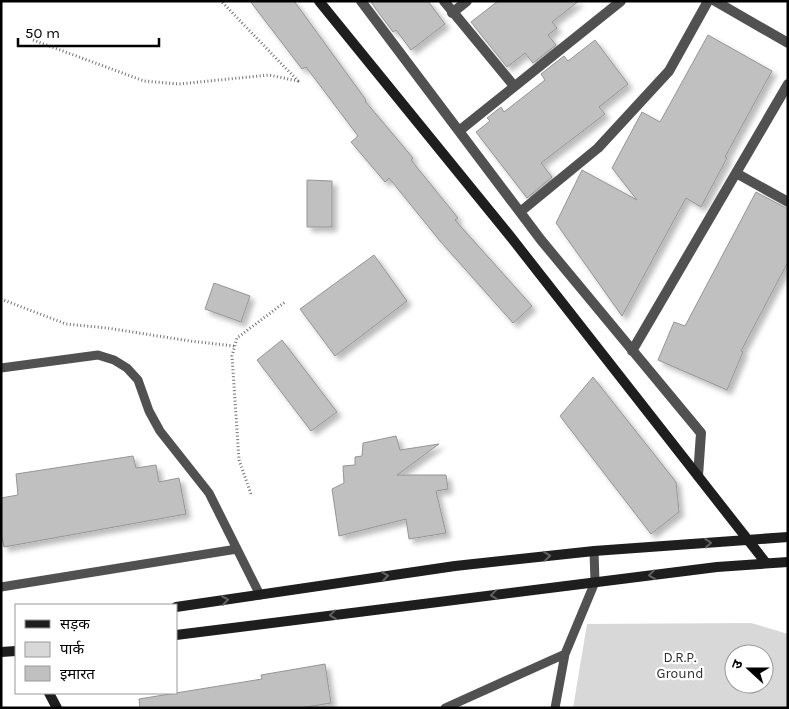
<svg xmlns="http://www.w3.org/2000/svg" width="789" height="709" viewBox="0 0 789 709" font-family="Karla,'Noto Sans Devanagari',sans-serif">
<defs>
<filter id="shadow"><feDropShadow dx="4.5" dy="4.5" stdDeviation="2.5" flood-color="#0004"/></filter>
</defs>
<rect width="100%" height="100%" fill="#fff"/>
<path fill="#d8d8d8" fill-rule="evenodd" d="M751 623 788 634V708H573L587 624ZM734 654H764V684H734Z"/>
<path fill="#c0c0c0" stroke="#959595" filter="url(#shadow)" d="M250 1H294L366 100 365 101 413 158 411 160 458 218 455 220 532 306 513 323 440 241 389 178 385 182 351 142 358 136 306 67 302 69Z
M370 1H428L445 24 411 50 396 30 393 32Z
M498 1H579L552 22 557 28 548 35 556 45 533 63 525 53 507 67 471 22Z
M708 35 772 71 725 157 727 158 701 207 686 198 622 316 556 223 582 170 637 200 612 168 642 112 660 122Z
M595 40 628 84 599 107 605 114 541 163 552 177 527 198 476 132 490 121 487 118 501 107 504 112 545 80 541 74 564 56 568 61Z
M307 180 332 181V227H307Z
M756 192 788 209V262L741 351 743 352 727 390 658 360 674 322 685 326Z
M374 255 407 301 335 356 300 309Z
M214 283 250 296 241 322 205 309Z
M282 340 337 412 311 431 257 360Z
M593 377 676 482 679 512 651 534 560 416Z
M396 436 400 450 439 444 397 475H446L448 489 436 491 446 533 409 539 406 519 339 536 332 489 344 483 343 466 355 465V457L362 456 363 443Z
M133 456 136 468 156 465 159 482 179 478 186 514 4 547 1 532V498L18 495 16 474Z
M325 664 331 703 300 708H140L139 699 262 679 261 675Z"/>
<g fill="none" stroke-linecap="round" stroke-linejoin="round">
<path stroke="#737373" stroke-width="3" stroke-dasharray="1 2.5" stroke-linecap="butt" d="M33 40 144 81 179 84 269 75 298 81 221 1
M1 299 66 324 107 328 190 341 234 346
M251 494 239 460 232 356 237 338 285 302"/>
<path stroke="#515151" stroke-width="9" d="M1 368 98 355 114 360 127 368 138 380 149 411 160 431 209 493 260 595
M1 587 237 549
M445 708 565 654
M555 708 565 654 595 582 594 551"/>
<path stroke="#515151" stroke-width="10" d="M361 1 541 240 701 433 698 476
M444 1 514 86
M715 1 788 43
M452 13 467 1
M459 131 621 1
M736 173 788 202
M520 212 598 148 669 71 708 1
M632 351 788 84"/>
<path stroke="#1e1e1e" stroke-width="10" d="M319 1 510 236 766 563
M176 607 455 566 594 551 788 537
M176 635 717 567 788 562
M1 652 16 651
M49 693 57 708"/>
</g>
<defs><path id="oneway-chevron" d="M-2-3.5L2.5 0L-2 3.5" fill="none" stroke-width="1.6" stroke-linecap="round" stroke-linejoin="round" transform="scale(1.25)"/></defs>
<g stroke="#626262">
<use href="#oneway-chevron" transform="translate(708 543) rotate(-4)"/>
<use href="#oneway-chevron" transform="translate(547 556) rotate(-6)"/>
<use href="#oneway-chevron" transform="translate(652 575) rotate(173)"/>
<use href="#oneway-chevron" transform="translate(385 576) rotate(-8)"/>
<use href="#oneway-chevron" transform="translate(494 595) rotate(173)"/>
<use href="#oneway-chevron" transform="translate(225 600) rotate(-8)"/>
<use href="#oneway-chevron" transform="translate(333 615) rotate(173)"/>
</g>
<g text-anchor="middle" stroke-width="4.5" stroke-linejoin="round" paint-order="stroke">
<g font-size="14" fill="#2f2f2f" stroke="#fff">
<text x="680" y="662">D.R.P.<tspan x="680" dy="16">Ground</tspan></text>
</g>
</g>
<rect width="789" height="709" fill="none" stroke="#000000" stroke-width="5"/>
<rect x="15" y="604" width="162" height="90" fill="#ffffff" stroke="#999999"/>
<rect x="25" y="620" width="25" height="8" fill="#1e1e1e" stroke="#999999"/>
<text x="60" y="629" font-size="15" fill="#000000">सड़क</text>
<rect x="25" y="642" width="25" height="15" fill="#d8d8d8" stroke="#999999"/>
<text x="60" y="654" font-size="15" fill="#000000">पार्क</text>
<rect x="25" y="666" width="25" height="15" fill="#c0c0c0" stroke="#999999"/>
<text x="60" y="679" font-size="15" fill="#000000">इमारत</text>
<g transform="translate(749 669) rotate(291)"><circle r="24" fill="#ffffff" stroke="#999999"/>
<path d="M0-4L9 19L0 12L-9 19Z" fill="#000000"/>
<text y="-8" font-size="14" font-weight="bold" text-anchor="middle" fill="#000000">उ</text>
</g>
<path d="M18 38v8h141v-8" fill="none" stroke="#000000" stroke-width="2.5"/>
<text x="25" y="38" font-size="15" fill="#000000" stroke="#ffffff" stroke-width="4" paint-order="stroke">50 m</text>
</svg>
